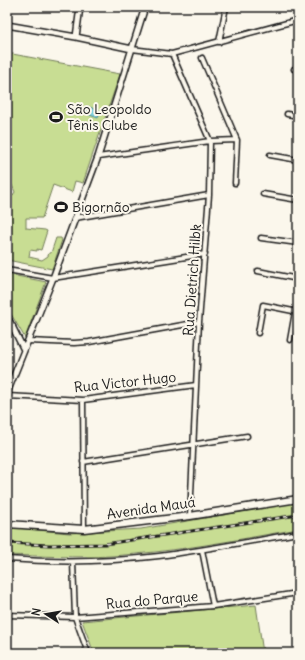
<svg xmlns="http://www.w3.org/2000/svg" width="305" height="660" viewBox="0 0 305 660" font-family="Delius,sans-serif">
<rect width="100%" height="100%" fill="#fbf7ec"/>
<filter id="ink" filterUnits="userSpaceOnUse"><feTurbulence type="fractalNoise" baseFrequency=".025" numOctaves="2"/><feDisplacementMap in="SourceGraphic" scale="8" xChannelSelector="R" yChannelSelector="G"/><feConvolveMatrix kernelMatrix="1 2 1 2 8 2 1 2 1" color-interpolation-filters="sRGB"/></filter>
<g filter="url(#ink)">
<path fill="#c8dd93" stroke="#727c58" d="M7 53 120 74 83 183 75 181 72 192 53 185 42 218H26V228L45 230 47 231 41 250 37 249V251L30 250 29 257 42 260 48 256 49 253H51L56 238H61L62 240 52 269 7 260V196L13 195 15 192 11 183 10 174 7 171Z
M7 274 46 282 25 338 7 307Z
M298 502V529C236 540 174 552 111 556 76 558 41 556 7 555V527L69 533 141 529Z
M256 605 263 653H94L82 621Z"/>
<path fill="#82d2de" stroke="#598990" d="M86 106 101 111 98 118 84 113Z"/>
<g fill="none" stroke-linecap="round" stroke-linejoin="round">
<g stroke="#1c1c1c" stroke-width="7">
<path id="minor" d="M7 25 8 7
M219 42 226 7
M132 49 172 54 298 20
M172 54 210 141 209 195 199 322 190 516
M202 58 237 140 235 183
M294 69 298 70
M287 114 298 116
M270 155 298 160
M98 157 210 141 237 140
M263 194 298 200
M75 218 209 195
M261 238 298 243
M7 270 53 278 205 254
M258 271 298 279
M7 329 13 326
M258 333 263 305 298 312
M290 340 295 312
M28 341 74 343 89 342 199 322
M7 396 83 400 196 385
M83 400 84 529
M83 462 247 436
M202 550 213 606
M7 559C58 563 109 562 159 556 206 550 252 541 298 533
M73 562 75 617 88 653
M7 615 75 617 213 606 298 593"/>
</g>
<g stroke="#1c1c1c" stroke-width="8">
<path id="tertiary" d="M7 25 76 37 132 49
M76 37 80 7
M7 316 24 350
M7 393 53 278 98 157 145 7"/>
</g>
<g stroke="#1c1c1c" stroke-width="9">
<path id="primary" d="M7 524 84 529 190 516 298 499"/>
</g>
<use href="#minor" stroke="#fbf7ec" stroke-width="4"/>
<use href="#tertiary" stroke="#fbf7ec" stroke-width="5"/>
<use href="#primary" stroke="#fbf7ec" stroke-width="6"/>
<g stroke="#1c1c1c" stroke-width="3">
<path id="rail" d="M7 543 49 545 105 544 298 515"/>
</g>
<use href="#rail" stroke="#fbf7ec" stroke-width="1.5" stroke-dasharray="4.5" stroke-linecap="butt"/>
</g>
</g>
<defs>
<g id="stadium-bare" transform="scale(1.08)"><path d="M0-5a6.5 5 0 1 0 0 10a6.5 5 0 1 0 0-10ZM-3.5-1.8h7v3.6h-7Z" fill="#1c1c1c" stroke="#fbf7ec" stroke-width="2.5" paint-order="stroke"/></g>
</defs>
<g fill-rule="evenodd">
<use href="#stadium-bare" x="56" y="117"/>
<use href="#stadium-bare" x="61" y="207"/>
</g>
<g text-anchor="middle" stroke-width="4" stroke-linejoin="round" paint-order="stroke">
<g font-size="14" fill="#1c1c1c" stroke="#fbf7ec" text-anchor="start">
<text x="67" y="114">São Leopoldo<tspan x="67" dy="16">Tênis Clube</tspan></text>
<text x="72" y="212">Bigornão</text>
</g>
<g font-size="14" fill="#1c1c1c" stroke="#fbf7ec">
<text transform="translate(192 280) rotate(-86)" y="5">Rua Dietrich Hilbk</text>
<text transform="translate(125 382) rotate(-6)" y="5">Rua Victor Hugo</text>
<text transform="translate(151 508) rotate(-8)" y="5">Avenida Mauá</text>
<text transform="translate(152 600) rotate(-5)" y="5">Rua do Parque</text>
</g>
</g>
<rect width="305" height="660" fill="none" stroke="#fbf7ec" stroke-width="24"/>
<rect x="12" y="12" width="281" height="636" fill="none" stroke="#1c1c1c" stroke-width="1.5" filter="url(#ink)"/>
<g transform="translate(46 614) rotate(282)" stroke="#fbf7ec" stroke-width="3" paint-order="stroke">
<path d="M0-3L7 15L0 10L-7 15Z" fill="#1c1c1c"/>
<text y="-6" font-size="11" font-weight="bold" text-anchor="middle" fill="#1c1c1c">N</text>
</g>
</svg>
